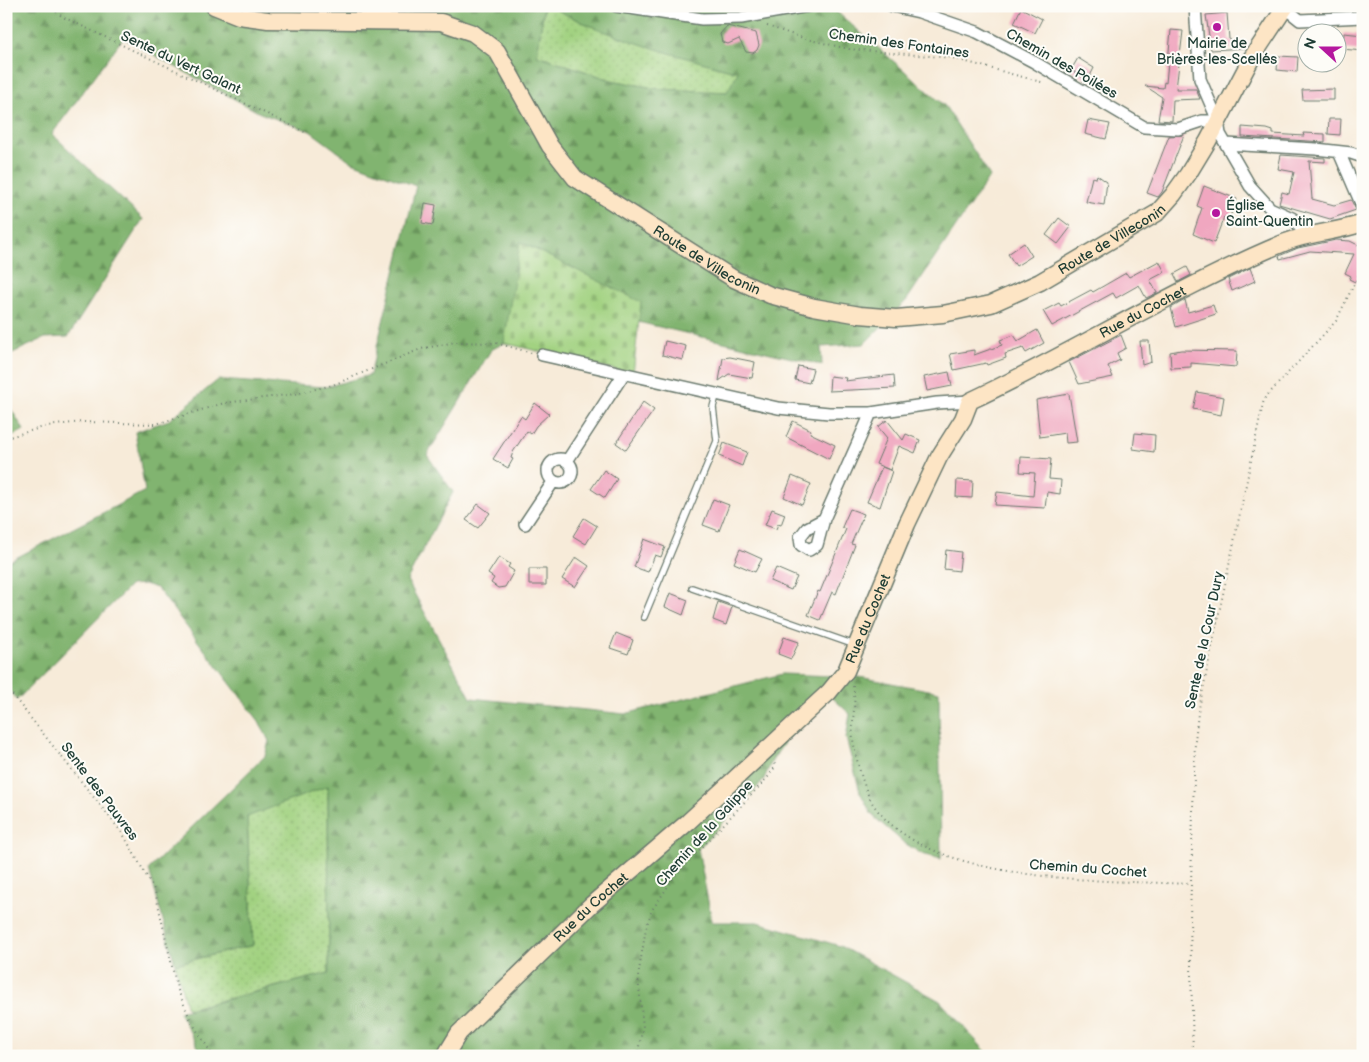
<svg xmlns="http://www.w3.org/2000/svg" width="1369" height="1062" viewBox="0 0 1369 1062" font-family="'Balsamiq Sans',sans-serif">
<defs>
<pattern id="grass-dots" width="8" height="8" patternUnits="userSpaceOnUse" patternTransform="scale(1.25)"><rect width="8" height="8" fill="#a2d281"/><path d="M2 2h.1M6 6h.1" fill="none" stroke="#8bb570" stroke-width="1.8" stroke-linecap="round"/></pattern>
<pattern id="forest-firs" width="22" height="20" patternUnits="userSpaceOnUse" patternTransform="scale(1.25)"><rect width="22" height="20" fill="#81b46f"/><path d="M5 1l3.5 6h-7zM16 11l3.5 6h-7z" fill="#69945c"/></pattern>
<pattern id="cemetery-stones" width="16" height="16" patternUnits="userSpaceOnUse" patternTransform="scale(1.25)"><rect width="16" height="16" fill="#a2d281"/><path d="M2 7V4a2 2 0 0 1 4 0v3zM10 15v-3a2 2 0 0 1 4 0v3z" fill="#8bb570"/></pattern>
</defs>
<rect width="100%" height="100%" fill="#fdfcf7"/>
<filter id="ink" filterUnits="userSpaceOnUse"><feTurbulence type="fractalNoise" baseFrequency=".02" numOctaves="2"/><feDisplacementMap in="SourceGraphic" scale="10" xChannelSelector="R" yChannelSelector="G"/><feConvolveMatrix kernelMatrix="1 2 1 2 8 2 1 2 1" color-interpolation-filters="sRGB"/></filter>
<filter id="wash" filterUnits="userSpaceOnUse"><feTurbulence type="fractalNoise" baseFrequency=".0096" numOctaves="4" result="noise"/><feDisplacementMap in="SourceGraphic" scale="20" xChannelSelector="R" yChannelSelector="G"/><feGaussianBlur stdDeviation="1.12" result="paint"/><feColorMatrix in="noise" values="0 0 0 0 0 0 0 0 0 0 0 0 0 0 0 0 0 1.4 0 .05"/><feComposite in="paint" operator="in"/></filter>
<g filter="url(#wash)">
<rect width="100%" height="100%" fill="#f7ebd9"/>
<path fill="url(#grass-dots)" stroke="#60885a" d="M544 6C556 6 577 20 589 25 639 42 688 59 739 72L728 92 659 89 611 80 537 55Z
M328 785 329 973 187 1009 175 964 253 945 247 816Z"/>
<path fill="url(#forest-firs)" stroke="#507852" d="M6 6H544L537 55 611 80 659 89 727 92 738 72C676 55 607 38 550 6H830L945 106 990 176 906 301 864 344 821 347 822 365 638 322 640 302 521 242 504 343 491 350 427 455 453 492 407 580 471 698 625 714 782 674 859 677 939 692 941 859 922 854 903 842 872 815 860 792 846 738 850 714 821 687 772 761 763 781 698 849 712 922H758L840 946 940 1001 990 1056H203L179 1012 329 973 328 786 247 817 253 945 175 964 149 869 265 756 269 741 259 721 157 588 144 584 131 585 17 700 6 686V563L145 491 135 432 169 420 218 380 325 387 370 375 416 186 352 162 310 131 260 113 123 38 52 134 143 219 68 337 45 338 6 356Z
M6 401 24 430 6 440Z"/>
<path fill="url(#cemetery-stones)" stroke="#60885a" d="M520 242 641 302 633 374 504 343Z"/>
<g id="blocks">
<path fill="#f0a7c0" d="M1021 8 1042 19 1035 33 1014 23Z
M1227 13 1229 39 1245 48 1211 50 1206 15Z
M727 26 756 33 759 45 757 50 753 53 746 52 739 39 728 44 722 42 720 34Z
M1171 30 1183 31 1176 89H1196L1200 99 1173 100 1172 121 1158 120 1162 97 1145 86 1163 88 1164 82 1166 83Z
M1344 33 1363 35V51L1342 49Z
M1278 56 1298 57 1297 72 1277 70Z
M1078 58 1094 68 1088 80 1071 70Z
M1334 89V100H1303L1302 90Z
M1329 119H1341L1340 135 1328 134Z
M1088 120 1110 124 1106 139 1085 134Z
M1242 127 1267 129 1273 131V134L1304 136 1303 133 1325 134V142L1242 137Z
M1184 135 1162 192 1158 197 1147 193 1169 136Z
M1281 155 1325 158V162L1309 161 1312 199 1334 205 1351 200 1356 210 1330 219 1279 204 1282 192 1289 194 1294 172 1278 169Z
M1097 175 1107 182 1104 205 1086 202 1092 177 1096 178Z
M1204 186 1237 199 1229 219 1224 217 1214 243 1193 234 1202 208 1197 206Z
M425 203 436 205 433 225 422 223Z
M1059 218 1071 227 1058 244 1046 235Z
M1363 235V286L1349 279 1351 276 1345 273 1354 254 1310 251 1280 259 1279 256 1298 248 1336 240 1350 241 1358 245Z
M1024 243 1032 256 1016 266 1008 254Z
M1159 261 1165 272 1150 280 1157 293 1146 298 1139 285 1116 298 1113 293 1052 326 1043 311 1059 303 1061 306 1091 290 1093 292 1126 273 1129 277Z
M1187 267 1191 275 1178 282 1174 274Z
M1250 268 1255 281 1232 291 1228 279Z
M1185 300 1188 312 1213 305 1216 314 1176 327 1171 308Z
M1037 330 1044 343 1026 353 1023 348 1005 354 1006 358 987 365 986 363 954 370 950 354 974 350V355L1002 345 1000 340 1014 335 1018 341Z
M1121 335 1126 348 1117 353 1120 360 1108 366 1113 377 1079 384 1069 362Z
M665 341 686 346 683 360 662 355Z
M1140 341H1149L1151 362 1142 365Z
M1181 350 1237 351 1236 367 1191 363V367L1171 368 1170 352Z
M730 357 755 362 752 378 729 374 719 381 723 358Z
M798 366 813 369 809 383 795 380Z
M949 372 952 386 927 391 924 377Z
M894 375 895 388 829 391 830 376 846 378 845 381Z
M1197 392 1224 397 1221 415 1193 409Z
M1069 394 1077 442 1066 443 1065 433 1040 437 1036 400Z
M643 402 654 410 626 450 616 443Z
M535 403 549 414 536 426 531 434 527 431 513 452 511 458 513 459 508 468 493 459 521 416 525 419Z
M887 420 903 440 906 434 920 440 915 453 899 446 890 470 876 464 887 438 878 427Z
M793 421 811 430 810 433 835 445 829 459 786 437Z
M1135 433 1155 435 1154 452 1133 449Z
M724 443 747 452 742 466 719 456Z
M1021 457 1051 459 1049 479 1061 480 1060 494 1047 492 1045 508 995 505 997 492 1033 496 1035 473 1020 472Z
M882 467 892 471 880 507 867 502Z
M604 470 617 479 605 498 591 489Z
M792 476 811 484 802 505 784 497Z
M957 480 973 481 972 498 956 497Z
M713 499 729 505 719 531 703 525Z
M478 504 490 513 478 528 466 520Z
M772 509 785 514 781 525 778 524 776 529 765 525Z
M850 509 864 514 851 544 855 545 836 594 832 592 820 620 808 615 818 591 820 592 846 529 842 527Z
M584 518 597 526 586 544 573 536Z
M644 539 665 547 661 557 655 555 648 572 634 567Z
M740 549 762 559 755 572 734 563Z
M946 550 961 552 959 571 944 569Z
M499 557 510 564 508 567 514 571 505 587 498 588 491 583 494 578 488 574Z
M576 557 589 566 575 587 562 579Z
M776 568 797 577 791 590 770 581Z
M529 569H546V585H529Z
M670 593 688 600 683 615 665 607Z
M718 602 732 607 726 625 713 620Z
M616 633 633 640 628 654 610 648Z
M784 637 799 642 791 659 778 654Z"/>
</g>
</g>
<g filter="url(#ink)">
<use href="#blocks" fill-opacity="0" stroke="#6b7a6e" stroke-width="1"/>
<g fill="none" stroke-linecap="round" stroke-linejoin="round">
<g stroke="#6b7a6e" stroke-width="8">
<path id="lane" d="M692 588 855 645
M644 617 717 441 713 407 716 396"/>
</g>
<g stroke="#6b7a6e" stroke-width="14">
<path id="street" d="M616 6 702 19 741 18 808 6
M892 6 919 12 977 32 1034 62 1144 127 1178 129 1202 121H1218
M1195 6 1200 79 1218 121 1220 134 1250 186 1270 208 1292 218 1299 225 1303 235
M1285 8 1300 20 1363 17
M1226 144 1316 149 1351 153 1363 157
M1339 152 1363 208
M542 355 778 408 829 413H871L937 403 970 401
M548 471a12 12 0 1 1 24 0a12 12 0 1 1-24 0Z
M567 461 623 375
M824 519 817 545 809 550 801 545 800 537 807 528 824 519 871 413
M525 524 553 482"/>
</g>
<g stroke="#6b7a6e" stroke-width="19">
<g id="secondary">
<path id="s1" d="M214 6 239 16 268 20 441 22 473 33 497 51 550 146 575 178 734 279 770 295 814 307 860 315 896 318 943 314 991 304 1040 282 1157 213 1173 195 1188 174 1208 141 1251 59 1286 6"/>
<path id="s2" d="M445 1056 459 1033 591 905 688 822 829 692 846 671 907 524 939 457 963 419 970 401C1077 351 1177 287 1286 242 1311 232 1338 232 1363 223"/>
</g>
</g>
<path stroke="#6b7a6e" stroke-width="2" stroke-dasharray="1 4" stroke-linecap="butt" d="M48 6 63 17 307 133
M767 26 806 39 849 49 952 58 1045 83
M6 438 47 426 82 422 156 424 224 403 295 394 333 385 421 349 455 342 496 343 532 353
M853 686C857 703 851 721 853 739 855 755 864 791 873 804 927 885 1104 880 1191 884
M6 687 123 834 155 891 177 988 191 1021 213 1056
M637 1056 643 1027 638 977 646 928 652 910 675 876 768 777 775 767V762
M1193 1056 1190 919 1195 741 1198 713 1264 399 1336 321 1363 266"/>
<use href="#lane" stroke="#fff" stroke-width="5.5"/>
<use href="#street" stroke="#fff" stroke-width="11"/>
<use href="#secondary" stroke="#fde5c5" stroke-width="16"/>
</g>
</g>
<g fill="#b5179e" stroke="#fdfcf7" stroke-width="2">
<circle cx="1217" cy="27" r="5"/>
<circle cx="1216" cy="213" r="5"/>
</g>
<g text-anchor="middle" stroke-width="4" stroke-linejoin="round" paint-order="stroke">
<g font-size="14" fill="#1f3d34" stroke="#fdfcf7">
<text transform="translate(899 43) rotate(8)" y="5">Chemin des Fontaines</text>
<text transform="translate(181 62) rotate(25)" y="5">Sente du Vert Galant</text>
<text transform="translate(1062 63) rotate(30)" y="5">Chemin des Poilées</text>
<text dy="5" stroke="none"><textPath href="#s1" startOffset="1032">Route de Villeconin</textPath></text>
<text dy="5" stroke="none"><textPath href="#s1" startOffset="598">Route de Villeconin</textPath></text>
<text dy="5" stroke="none"><textPath href="#s2" startOffset="1049">Rue du Cochet</textPath></text>
<text dy="5" stroke="none"><textPath href="#s2" startOffset="614">Rue du Cochet</textPath></text>
<text transform="translate(1204 640) rotate(-78)" y="5">Sente de la Cour Dury</text>
<text transform="translate(100 791) rotate(53)" y="5">Sente des Pauvres</text>
<text transform="translate(704 833) rotate(-48)" y="5">Chemin de la Galippe</text>
<text transform="translate(1088 868) rotate(4)" y="5">Chemin du Cochet</text>
<text dy="5" stroke="none"><textPath href="#s2" startOffset="209">Rue du Cochet</textPath></text>
</g>
<g font-size="14" fill="#1f3d34" stroke="#fdfcf7">
<text x="1217" y="48">Mairie de<tspan x="1217" dy="16">Brières-les-Scellés</tspan></text>
<text x="1226" y="210" text-anchor="start">Église<tspan x="1226" dy="16">Saint-Quentin</tspan></text>
</g>
</g>
<rect width="1369" height="1062" fill="none" stroke="#fdfcf7" stroke-width="25"/>
<g transform="translate(1322 48) rotate(291)"><circle r="24" fill="#fdfcf7" stroke="#a4b0a9"/>
<path d="M0-4L9 19L0 12L-9 19Z" fill="#b5179e"/>
<text y="-8" font-size="14" font-weight="bold" text-anchor="middle" fill="#1f3d34">N</text>
</g>
</svg>
